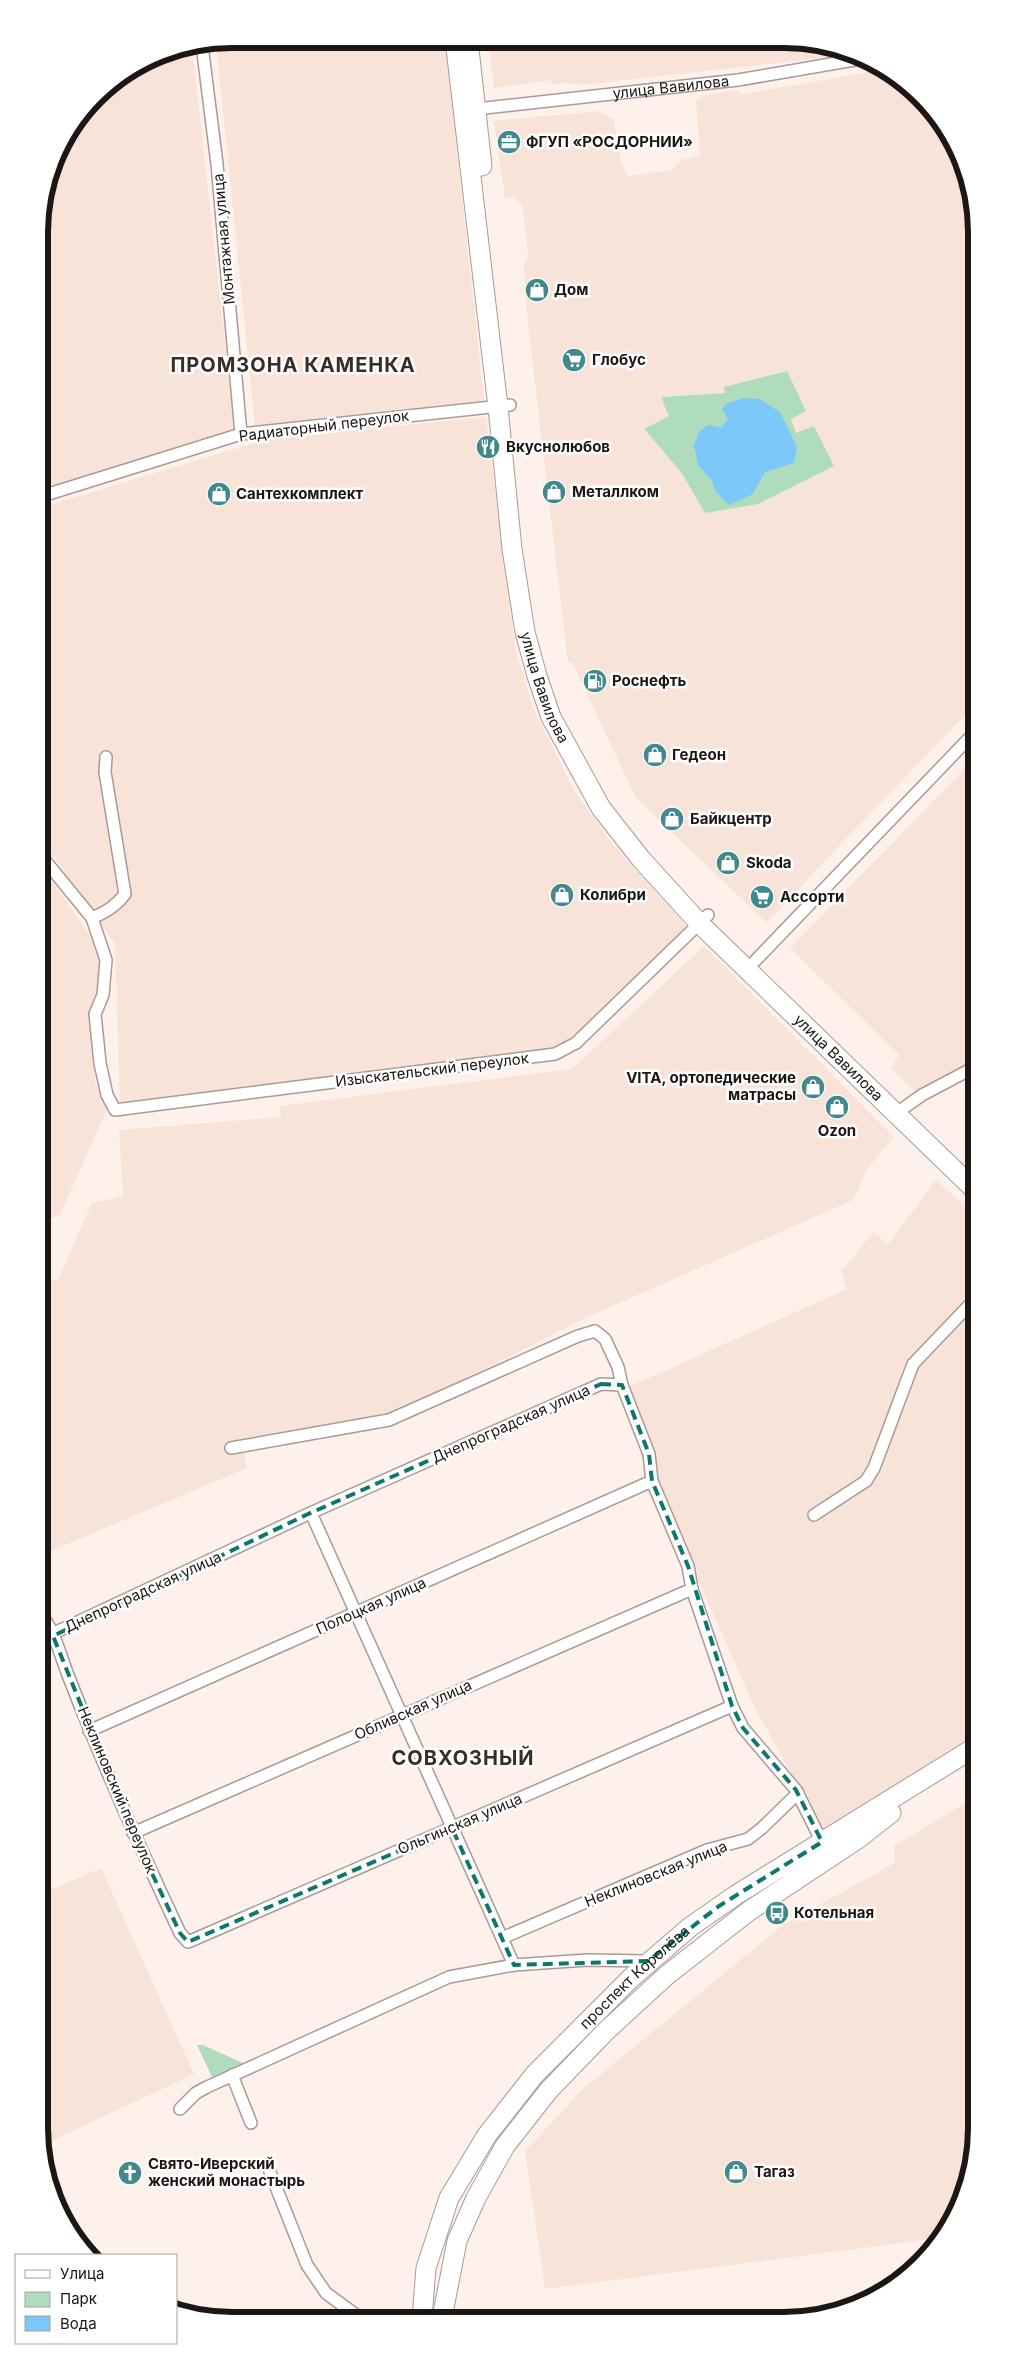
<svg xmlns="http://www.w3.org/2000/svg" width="1016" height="2359" viewBox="0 0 1016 2359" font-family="Inter,sans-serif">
<rect width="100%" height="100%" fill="#fef0ea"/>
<path fill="#f8e3d9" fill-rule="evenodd" d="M232 39 445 40 484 400 255 426 216 42Z
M488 40 822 42 856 54 582 85 568 83 552 84 551 80 494 88Z
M192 47 235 432 39 493V219L59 147 104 87 158 53Z
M886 69 912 87 951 135 971 182 977 232V703L840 845 767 923 636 798 572 662 568 663 527 315 524 266 528 255 523 207 514 197 505 198 494 121 598 111 614 120 621 163 628 176 671 170 682 159 700 156 696 101 703 96 735 90 743 94ZM786 371 806 411 791 419 796 433 705 513 681 472 644 429 670 416 662 397 725 393 724 387Z
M486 417 515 648 533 708 575 792 609 840 689 929 566 1046 120 1104 115 944 52 854 39 840V508L268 439Z
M977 756V1062L917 1094 891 1068 899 1055 790 948Z
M39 863 90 935 103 972 93 1021 95 1083 108 1107 60 1215 39 1223Z
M704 946 894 1137 868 1168 853 1200 590 1316 382 1420 243 1445 247 1468 39 1556V1279L58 1280 92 1203 123 1196 119 1130 281 1117 280 1106 572 1069Z
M936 1180 977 1217V1732L823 1832 755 1708 660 1494 620 1391 847 1289 841 1272 873 1232 888 1244Z
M977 1796V2140L963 2201 940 2238 545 2289 525 2151 583 2089 784 1924 895 1863 894 1846Z
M101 1868 194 2074 41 2146 39 2127V1895Z"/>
<path fill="#b0dcbe" d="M787 371 806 411 791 419 796 433 814 426 834 466 758 504 705 513 681 472 644 429 669 416 661 397 725 393 724 387Z
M197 2045H203L245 2064 212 2077Z"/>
<path fill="#7bc8f9" d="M743 398 759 399 780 412 797 447 794 463 765 472 753 494 729 505 716 492 711 479 698 465 694 445 699 432 708 425 721 428 728 419 722 409 726 404Z"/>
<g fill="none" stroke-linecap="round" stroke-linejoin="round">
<g stroke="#a89b95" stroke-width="14">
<g id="street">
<path d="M202 45 217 164 241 434"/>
<path id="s1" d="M476 109 738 80 866 58"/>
<path d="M39 497 241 434 510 405"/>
<path d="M39 853 92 918 106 960 103 995 95 1014 100 1063 107 1095 115 1110 555 1054 576 1043 708 915"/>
<path d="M92 918C106 912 116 906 125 894L105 772 106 757"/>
<path d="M755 961 977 730"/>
<path d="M905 1107 922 1095 977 1066"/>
<path d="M231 1448 389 1420 578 1336 595 1331 605 1339 618 1367 622 1385 649 1454 652 1481 688 1566 692 1589 732 1706 743 1728 796 1790 822 1842"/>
<path d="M311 1513 514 1965"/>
<path d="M814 1515 866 1481 874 1468 913 1364 977 1297"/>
<path d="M39 1614C53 1624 61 1658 68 1675 102 1763 140 1848 180 1933L188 1942 732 1706"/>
<path d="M39 1648 54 1633 306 1515 601 1384 622 1385"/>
<path d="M89 1731 652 1481"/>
<path d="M133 1833 692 1589"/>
<path d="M502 1938 707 1850 748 1839 762 1828 798 1793"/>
<path d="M232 2075 251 2123"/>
<path d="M180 2109 196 2093 207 2087 449 1977 514 1965 587 1960 648 1961"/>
<path d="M270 2172 307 2265 326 2293 360 2318"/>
</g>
</g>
<g stroke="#a89b95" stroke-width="21">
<g id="primary">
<path id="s2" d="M455 40 498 407 512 549 525 632 537 676 551 717 601 808 641 859 700 924 977 1192"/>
<path d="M468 40 482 166"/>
<path id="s3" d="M422 2318 426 2268 449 2198 487 2135 535 2074 631 1978 690 1927 736 1895 977 1746"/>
<path d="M442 2318 457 2241 476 2198 505 2146 549 2090 607 2030 667 1975 749 1911 859 1838 891 1813"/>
</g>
</g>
<use href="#street" stroke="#fff" stroke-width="11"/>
<use href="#primary" stroke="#fff" stroke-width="19"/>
</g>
<path fill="none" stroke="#0f766e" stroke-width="4" stroke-dasharray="10 6" stroke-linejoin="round" d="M601 1384 622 1385 649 1454 652 1481 688 1566 732 1706 743 1728 796 1790 822 1842 719 1906 648 1961 514 1965 452 1828 188 1942 180 1933 133 1833 53 1636 306 1515Z"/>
<defs>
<g id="office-disc" transform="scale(1.25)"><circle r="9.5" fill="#41898c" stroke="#fff"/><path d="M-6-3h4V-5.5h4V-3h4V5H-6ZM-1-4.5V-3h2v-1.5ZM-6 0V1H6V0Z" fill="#fff"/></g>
<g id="shop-disc" transform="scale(1.25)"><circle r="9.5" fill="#41898c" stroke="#fff"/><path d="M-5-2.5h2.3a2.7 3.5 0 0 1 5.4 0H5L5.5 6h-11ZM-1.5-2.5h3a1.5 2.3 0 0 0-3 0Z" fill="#fff"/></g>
<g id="supermarket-disc" transform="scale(1.25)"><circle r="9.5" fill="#41898c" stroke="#fff"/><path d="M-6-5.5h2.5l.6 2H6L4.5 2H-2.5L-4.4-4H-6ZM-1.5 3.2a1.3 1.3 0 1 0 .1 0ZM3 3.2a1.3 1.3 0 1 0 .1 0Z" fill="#fff"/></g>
<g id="restaurant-disc" transform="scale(1.25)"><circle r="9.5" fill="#41898c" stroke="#fff"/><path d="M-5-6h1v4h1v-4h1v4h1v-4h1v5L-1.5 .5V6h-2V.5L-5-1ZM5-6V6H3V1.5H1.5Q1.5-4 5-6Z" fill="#fff"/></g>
<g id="fuel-disc" transform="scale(1.25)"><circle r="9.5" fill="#41898c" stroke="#fff"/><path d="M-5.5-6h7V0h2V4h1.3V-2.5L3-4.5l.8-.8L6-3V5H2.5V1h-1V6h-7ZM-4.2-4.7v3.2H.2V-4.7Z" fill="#fff"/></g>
<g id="bus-disc" transform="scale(1.25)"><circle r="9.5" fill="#41898c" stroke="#fff"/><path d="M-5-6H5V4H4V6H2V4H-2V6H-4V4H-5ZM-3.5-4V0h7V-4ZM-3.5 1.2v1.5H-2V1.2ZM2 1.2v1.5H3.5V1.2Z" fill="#fff"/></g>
<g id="church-disc" transform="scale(1.25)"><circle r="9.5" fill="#41898c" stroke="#fff"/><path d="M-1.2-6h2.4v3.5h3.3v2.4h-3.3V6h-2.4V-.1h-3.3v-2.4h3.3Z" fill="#fff"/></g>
</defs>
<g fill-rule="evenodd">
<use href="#office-disc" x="509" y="142"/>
<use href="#shop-disc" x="537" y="290"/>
<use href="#supermarket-disc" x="574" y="360"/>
<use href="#restaurant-disc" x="488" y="447"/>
<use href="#shop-disc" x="554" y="492"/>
<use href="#shop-disc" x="219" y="494"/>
<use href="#fuel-disc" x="595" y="681"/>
<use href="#shop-disc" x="655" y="755"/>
<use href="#shop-disc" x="672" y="819"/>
<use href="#shop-disc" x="728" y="863"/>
<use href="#shop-disc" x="562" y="895"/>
<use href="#supermarket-disc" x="762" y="897"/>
<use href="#shop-disc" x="813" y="1087"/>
<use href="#shop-disc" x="837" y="1107"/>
<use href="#bus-disc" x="777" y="1913"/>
<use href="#shop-disc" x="736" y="2172"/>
<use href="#church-disc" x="130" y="2173"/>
</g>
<g text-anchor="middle" stroke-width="5" stroke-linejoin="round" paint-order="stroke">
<g font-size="15" fill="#1c1715" stroke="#fff">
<text dy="5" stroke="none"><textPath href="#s1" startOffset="196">улица Вавилова</textPath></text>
<text transform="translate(224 239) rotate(-95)" y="5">Монтажная улица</text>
<text transform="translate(324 426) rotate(-7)" y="5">Радиаторный переулок</text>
<text dy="5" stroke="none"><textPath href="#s2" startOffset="655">улица Вавилова</textPath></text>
<text dy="5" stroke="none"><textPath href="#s2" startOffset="1134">улица Вавилова</textPath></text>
<text transform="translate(432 1070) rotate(-7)" y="5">Изыскательский переулок</text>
<text transform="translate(511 1424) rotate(-24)" y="5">Днепроградская улица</text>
<text transform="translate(143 1592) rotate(-25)" y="5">Днепроградская улица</text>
<text transform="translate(371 1606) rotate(-24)" y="5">Полоцкая улица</text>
<text transform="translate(413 1710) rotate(-24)" y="5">Обливская улица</text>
<text transform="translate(117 1790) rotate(67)" y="5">Неклиновский переулок</text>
<text transform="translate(460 1824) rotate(-23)" y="5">Ольгинская улица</text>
<text transform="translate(656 1874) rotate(-22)" y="5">Неклиновская улица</text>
<text dy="5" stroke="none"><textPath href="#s3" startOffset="414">проспект Королёва</textPath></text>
</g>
<g font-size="15" font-weight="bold" fill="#1c1715" stroke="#fff" text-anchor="start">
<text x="526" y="147">ФГУП «РОСДОРНИИ»</text>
<text x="554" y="295">Дом</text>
<text x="592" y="365">Глобус</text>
<text x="506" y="452">Вкуснолюбов</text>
<text x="572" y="497">Металлком</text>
<text x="236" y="499">Сантехкомплект</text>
<text x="612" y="686">Роснефть</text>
<text x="672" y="760">Гедеон</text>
<text x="690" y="824">Байкцентр</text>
<text x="746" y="868">Skoda</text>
<text x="580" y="900">Колибри</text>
<text x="780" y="902">Ассорти</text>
<text x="796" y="1083" text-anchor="end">VITA, ортопедические<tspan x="796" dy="17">матрасы</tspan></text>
<text x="837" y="1136" text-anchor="middle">Ozon</text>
<text x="794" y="1918">Котельная</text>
<text x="148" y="2169">Свято-Иверский<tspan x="148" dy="17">женский монастырь</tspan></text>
<text x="754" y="2177">Тагаз</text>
</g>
<g font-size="20" font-weight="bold" letter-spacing="1" fill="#382e29" stroke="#fff">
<text x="293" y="372">ПРОМЗОНА КАМЕНКА</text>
<text x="463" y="1765">СОВХОЗНЫЙ</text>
</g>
</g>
<path d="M0 0H1016V2359H0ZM232 48H784A184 184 0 0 1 968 232V2128A184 184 0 0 1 784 2312H232A184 184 0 0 1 48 2128V232A184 184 0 0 1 232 48Z" fill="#fff" fill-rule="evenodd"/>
<path fill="none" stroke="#1c1715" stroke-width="6" d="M232 48H784A184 184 0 0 1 968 232V2128A184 184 0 0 1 784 2312H232A184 184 0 0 1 48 2128V232A184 184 0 0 1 232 48Z"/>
<rect x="15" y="2254" width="162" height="90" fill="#ffffff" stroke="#a4a2a1"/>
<rect x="25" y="2270" width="25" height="8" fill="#ffffff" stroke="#a4a2a1"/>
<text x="60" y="2279" font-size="15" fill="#1c1715">Улица</text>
<rect x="25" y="2292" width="25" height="15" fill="#b0dcbe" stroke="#a4a2a1"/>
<text x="60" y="2304" font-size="15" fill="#1c1715">Парк</text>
<rect x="25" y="2316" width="25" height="15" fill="#7bc8f9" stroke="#a4a2a1"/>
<text x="60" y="2329" font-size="15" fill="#1c1715">Вода</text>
</svg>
